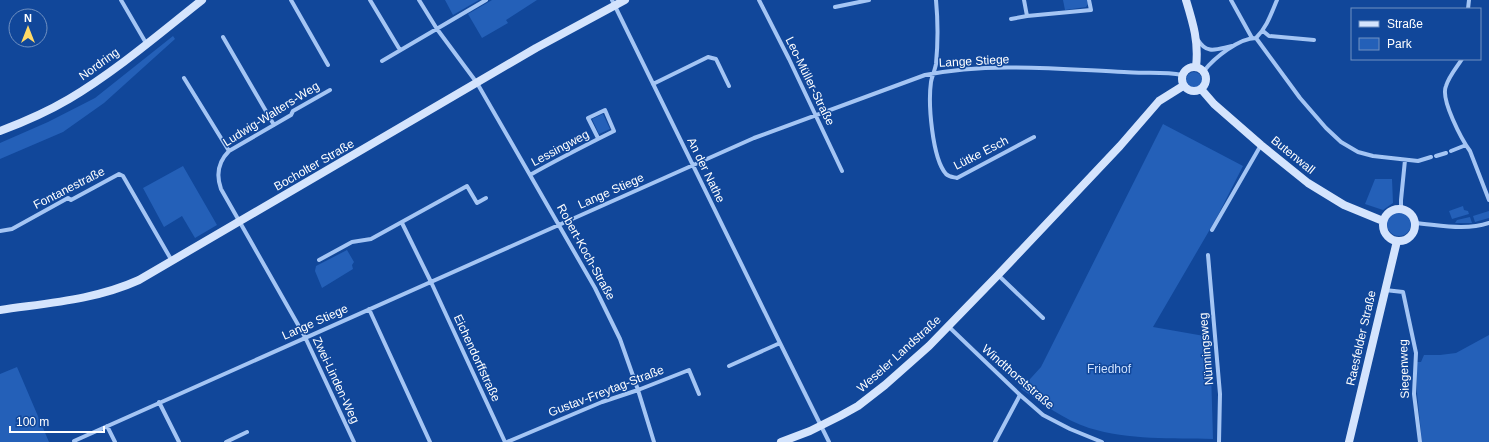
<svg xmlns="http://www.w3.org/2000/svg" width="1489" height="442" viewBox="0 0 1489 442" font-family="Helvetica,sans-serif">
<rect width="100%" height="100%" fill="#11479a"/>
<path fill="#2460b8" d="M445 0H479L453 15Z
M492 0H537L506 20 508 23 482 38 468 14Z
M1063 0H1087L1088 4 1086 7 1065 10Z
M173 36 175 39 104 103 63 132 0 159V143L48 122 95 98Z
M1186 80a8 8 0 1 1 16 0a8 8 0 1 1-16 0Z
M603 114 610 129 599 134 592 119Z
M1163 124 1243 166 1216 219 1153 327 1210 337 1213 439C1172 438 1129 440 1089 428 1064 420 1042 403 1021 389L1041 367Z
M183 166 217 225 195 238 182 216 164 227 143 188Z
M1375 179H1392L1393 203 1383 210 1365 204Z
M1463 206 1464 210 1468 211 1469 214 1452 219 1449 211Z
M1489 211V218L1475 222 1473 216Z
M1387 224a12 12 0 1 1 24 0a12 12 0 1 1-24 0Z
M1470 217 1472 223H1455L1457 220Z
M347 250 354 262 352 265 353 269 322 288 315 271 316 266Z
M1489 335V442H1422L1417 393V362H1421L1424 355H1440L1456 353Z
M17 367 49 442H0V374Z"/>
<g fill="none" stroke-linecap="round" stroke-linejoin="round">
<path stroke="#a4c5f4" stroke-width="4" d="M121 0 146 43
M291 0 328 65
M370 0 400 50
M419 0 437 29 477 83 595 288 620 339 638 390 654 442
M612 0 780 343 829 442
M759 0 789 59 842 171
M936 0C938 21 938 43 936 64 935 70 932 76 931 82 928 103 932 158 946 174 949 177 953 177 957 178L1034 137
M1024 0 1027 16 1091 10 1089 0
M1231 0 1252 38
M835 7 869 0
M1468 9 1469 0
M1011 19 1027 16
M1263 31 1269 36 1314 40
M223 37 274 125
M1256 38 1300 98 1326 128 1341 142 1358 152 1373 156 1418 161 1431 157
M1198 40C1207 55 1217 49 1232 46
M1462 59C1457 67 1449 76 1446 86 1440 99 1462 140 1470 151L1489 200
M382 61 486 0
M1204 71C1214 58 1239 38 1256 38 1267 27 1271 14 1277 0
M184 78 229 151
M653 84 708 57 716 59 729 86
M330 90 293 111 291 115 229 151C218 162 216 175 221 189L305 337 354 442
M1451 151 1466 145
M1436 156 1446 153
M530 175C558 159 586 145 614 131L605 110 588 118 598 138
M1401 208V200L1405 160
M402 223 431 282 505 442
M1415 223C1440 225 1465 231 1489 223
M1212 230 1261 145
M0 231 12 229 68 198 71 200 119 174 123 176 172 261
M1208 255 1220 394 1219 442
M319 260 352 242 371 239 467 186 477 203 486 198
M998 275 1043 318
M1385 290 1403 292 1416 353 1414 394 1420 442
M369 309 430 442
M948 326 1020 395 1043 415 1070 429 1102 442
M729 366 780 343
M159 402 179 442
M107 426 115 442
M74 441 754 138 925 75C990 62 1058 69 1124 72 1143 74 1163 71 1182 75
M226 442 247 432
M507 442 602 402 638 390 689 370 699 394
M995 442 1020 395"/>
<path stroke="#d4e4fd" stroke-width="8" d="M1186 0C1193 23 1199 42 1196 67
M1182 79a12 12 0 1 1 24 0a12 12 0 1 1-24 0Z
M1201 89 1214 104 1261 145 1308 183 1344 205 1383 221
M0 131C24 122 47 112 69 99 116 71 159 34 202 0
M1383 225a16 16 0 1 1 32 0a16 16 0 1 1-32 0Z
M0 310C47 303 95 300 139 280L536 48 625 0
M781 442 810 431 840 416 858 406 885 385 929 346 998 275 1120 146 1159 101 1183 86
M1349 442 1397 241"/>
</g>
<g text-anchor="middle" stroke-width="3" stroke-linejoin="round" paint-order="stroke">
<g font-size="12" fill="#fff" stroke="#11479a">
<text transform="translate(974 61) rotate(-3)" y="4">Lange Stiege</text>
<text transform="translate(99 64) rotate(-36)" y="4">Nordring</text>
<text transform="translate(810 81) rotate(64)" y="4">Leo-Müller-Straße</text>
<text transform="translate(271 114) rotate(-32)" y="4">Ludwig-Walters-Weg</text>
<text transform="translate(560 148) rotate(-28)" y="4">Lessingweg</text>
<text transform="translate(981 153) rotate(-27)" y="4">Lütke Esch</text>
<text transform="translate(1293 155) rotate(39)" y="4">Butenwall</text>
<text transform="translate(314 165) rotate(-30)" y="4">Bocholter Straße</text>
<text transform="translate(706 170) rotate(64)" y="4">An der Nathe</text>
<text transform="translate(69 188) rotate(-27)" y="4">Fontanestraße</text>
<text transform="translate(611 191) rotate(-24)" y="4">Lange Stiege</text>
<text transform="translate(586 252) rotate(61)" y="4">Robert-Koch-Straße</text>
<text transform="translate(315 322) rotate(-24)" y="4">Lange Stiege</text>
<text transform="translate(1361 338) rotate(-77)" y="4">Raesfelder Straße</text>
<text transform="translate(1206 349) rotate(-95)" y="4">Nünningsweg</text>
<text transform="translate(899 354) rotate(-42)" y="4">Weseler Landstraße</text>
<text transform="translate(477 358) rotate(65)" y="4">Eichendorffstraße</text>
<text transform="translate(1404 369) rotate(-92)" y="4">Siegenweg</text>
<text transform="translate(1018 377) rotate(41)" y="4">Windthorststraße</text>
<text transform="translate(336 380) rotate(65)" y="4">Zwei-Linden-Weg</text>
<text transform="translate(606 391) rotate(-21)" y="4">Gustav-Freytag-Straße</text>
</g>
<g font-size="12" fill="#cde1fe" stroke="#11479a">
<text x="1109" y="373">Friedhof</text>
</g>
</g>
<rect x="1351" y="8" width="130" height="52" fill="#11479a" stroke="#7091c2"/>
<rect x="1359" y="21" width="20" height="6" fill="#d4e4fd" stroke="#7091c2"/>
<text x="1387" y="28" font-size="12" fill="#ffffff">Straße</text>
<rect x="1359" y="38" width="20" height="12" fill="#2460b8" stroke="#7091c2"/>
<text x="1387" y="48" font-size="12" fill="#ffffff">Park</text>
<g transform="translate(28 28)"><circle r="19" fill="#11479a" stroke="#7091c2"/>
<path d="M0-3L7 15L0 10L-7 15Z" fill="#ffda67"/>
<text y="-6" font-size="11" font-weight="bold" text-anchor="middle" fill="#ffffff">N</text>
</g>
<path d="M10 426v6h94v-6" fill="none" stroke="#ffffff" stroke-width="2"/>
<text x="16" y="426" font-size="12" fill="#ffffff" stroke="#11479a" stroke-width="3" paint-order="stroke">100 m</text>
</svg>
